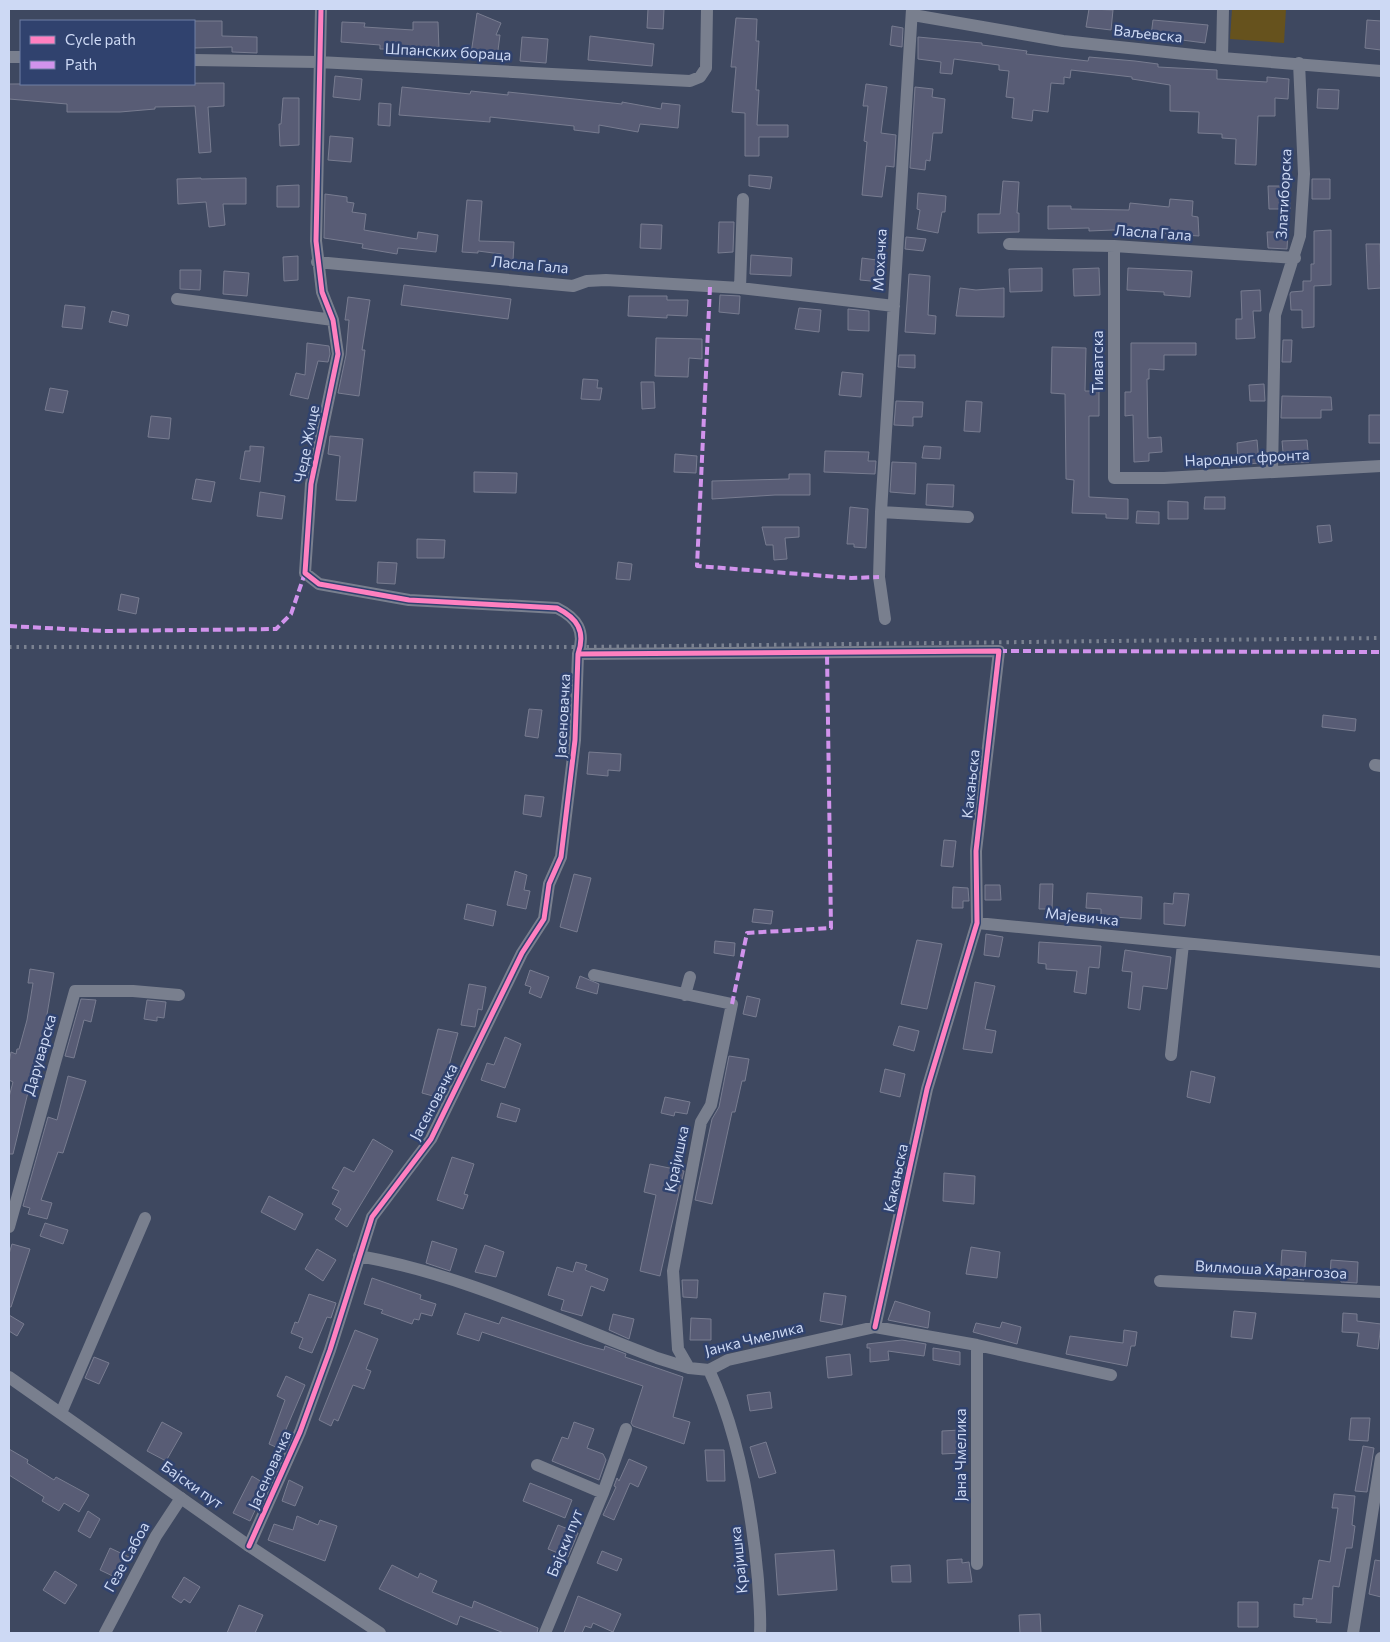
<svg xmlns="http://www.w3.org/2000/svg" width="1390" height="1642" viewBox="0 0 1390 1642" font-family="Commissioner,sans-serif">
<rect width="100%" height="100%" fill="#3e4860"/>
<path fill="#66521d" d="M1232 9H1286L1284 43 1230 39Z"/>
<path fill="#585c75" stroke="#787c90" d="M648 9H664L663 29 647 28Z
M1089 9 1113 10 1111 30 1086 27Z
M477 13 501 23 496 35H500L497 58 471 54Z
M736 18 757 19 756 41H759L756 90H759L757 125H788V137H759V156H745V113L732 112 736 67H731Z
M1153 20 1208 25 1205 43 1151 36Z
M1367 20 1381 21V50L1365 48Z
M194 21H222V36L257 37V53L232 52V47L194 48Z
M342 22 365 23 364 27 413 30V22H438L439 50 380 49V45L341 42Z
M892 26 903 28 902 47 890 45Z
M590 36 654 44 652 66 588 60Z
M522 37 548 39 546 63 520 61Z
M918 37 982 43V45L1027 51 1026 54 1088 61 1089 57 1135 61 1158 64V67L1217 70V79L1267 82V77L1289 79 1288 99 1275 98V116H1258L1256 165 1235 164 1236 139 1222 138V134L1198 133 1199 112 1170 111V85L1132 79V77L1071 70 1070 78 1064 77V84L1051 83 1048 112 1033 110 1032 121 1012 118 1014 98 1006 97 1009 71 999 70V65L954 59 952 74 940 73 941 62 918 59Z
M335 76 362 79 360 100 333 97Z
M224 83V106L208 107 211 152 199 153 195 106 155 107V109L120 112H67V104L9 99V84Z
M866 84 887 87 881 133 896 135 894 167 886 166 882 197 862 195 867 142 864 141 868 106H863Z
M402 87 470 94 471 91 508 95V92L622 104V102L661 109 662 103 680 105 678 128 640 124 638 132 599 125V133L574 130V126L490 117V122L399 115Z
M915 87 933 89 932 97 945 99 942 133H933L930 161 926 160 925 170 910 168Z
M1318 89 1339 90 1338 109 1317 108Z
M283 98H299V145L280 146 279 124H281Z
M379 103 391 104 390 126 378 125Z
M330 136 353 138 351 162 328 160Z
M749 175 772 177 770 189 749 186Z
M201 178V179L246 178V204H223L225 225 209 227 206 202 178 204 177 179Z
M1312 179H1330V199H1312Z
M1003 181 1019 182 1017 213H1019V232L978 233V214H1000Z
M299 185V207H277V186Z
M1268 186H1289L1290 209H1269Z
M918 193 946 196 945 212H942L938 233 917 229 920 210 917 209Z
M325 194 347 197V202L354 203 352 212 366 214 364 230 417 239 418 232 438 235 436 252 398 248 397 254 362 248 363 244 324 238Z
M1170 199 1193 201 1192 216 1198 217 1199 236 1113 230 1089 231V228L1048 229V206H1071V209L1129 210 1130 203 1169 207Z
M467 200 482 201 479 241 514 242 513 261 501 260V254L478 251V253L462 252Z
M719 222H734L733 252 718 253Z
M641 224 662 225 661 249 640 248Z
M1331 230V285L1314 286V327L1302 328V310H1291L1290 294 1291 292 1303 291V281H1311V264H1314V231Z
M1267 232H1288L1287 249 1268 248Z
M906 237 926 239 923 251 905 249Z
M1366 244H1380L1381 288 1368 289Z
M751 255 792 258 791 276 750 274Z
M298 256V280L284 281 283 257Z
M862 258 884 261 882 282 860 280Z
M1042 268V291L1010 292 1009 269Z
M1099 268 1100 295 1074 296 1073 269Z
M1128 268 1192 271 1190 297 1164 295V292L1127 290Z
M180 270H201L200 290 180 289Z
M224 271 249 273 247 296 223 294Z
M909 274 930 276 928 315 936 316 935 334 905 332Z
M404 285 511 299 508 319 401 305Z
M960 288 976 290 1004 288V317L956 316Z
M1260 290 1261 311H1253L1255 338 1236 339V319H1242L1241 291Z
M720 295 740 296 739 314 719 312Z
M629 296H667V300H688L687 316 667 315V318L628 316Z
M348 297 370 300 362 350H365L359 396 338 393 346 355 349 320H345Z
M65 305 85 307 82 329 62 327Z
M799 308 821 310 819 332 795 329Z
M848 309 869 311V331L848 330Z
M112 311 129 315 127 326 109 322Z
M656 338 702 339V359L689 358 688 377 655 376Z
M1283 340H1292L1291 362H1282Z
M307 343 329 346 330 354 328 362 318 361 308 399 290 395 296 373 305 375Z
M1131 343H1196V355H1164V370L1149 369V379H1147L1148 438 1161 437 1162 452 1149 453V461L1134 462 1133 415 1125 416V392H1131Z
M1052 347 1086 348 1085 391H1099V416H1089V497L1128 499V519L1106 518V514L1072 513 1074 480 1066 479 1065 394 1051 393Z
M899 355H915V368L898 367Z
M842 372 863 374 861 397 839 395Z
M583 379 598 380 597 388H602L600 400 581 399Z
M641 382H654L655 408 642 409Z
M1264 384 1265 401H1250L1249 385Z
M50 388 68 391 63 413 45 410Z
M1282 396 1331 397 1332 410H1321V418H1281Z
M896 401 923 402 922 417H913V426L894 425Z
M966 401 982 402 980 432 964 431Z
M1369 415H1381V443H1369Z
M151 416 171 418 169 439 148 437Z
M330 436 363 439 356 501 336 500 340 456 328 454Z
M1257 440 1259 463 1238 465 1237 443Z
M1307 440 1309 462 1284 463 1282 441Z
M250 446 264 447 260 482 240 479 245 451H250Z
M924 446 941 447 940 459 922 458Z
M825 451 869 452 868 461H876L875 474 824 472Z
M675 454 697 456 696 473 674 472Z
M892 462 916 463 915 494 890 492Z
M474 472 517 473 516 493 474 492Z
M789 474H810V495H775L712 499V481L789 479Z
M196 479 215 482 211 502 192 499Z
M927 484 954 485 953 507 926 505Z
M260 492 285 496 282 519 257 516Z
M1205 497H1225V509H1204Z
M1168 501 1188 502V519H1168Z
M850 507 868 509 866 548 854 547V544H847Z
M1137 511 1159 512V524L1136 523Z
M1330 525 1332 541 1319 543 1317 526Z
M762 527H799V537L785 538 787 559 774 560 773 545H766Z
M417 539 445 540 444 558H417Z
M378 562 397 563 395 584 377 583Z
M618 562 632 564 630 580 616 579Z
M121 594 139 598 136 614 118 610Z
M529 709 542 710 538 738 525 736Z
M1323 715 1356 719 1355 731 1322 727Z
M589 752 621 754 620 771 608 770V776L587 774Z
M525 795 544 797 541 817 523 814Z
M944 840 956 841 953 867 941 866Z
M515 871 527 875 524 890 530 891 526 909 507 905Z
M574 874 591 878 577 932 560 927Z
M1040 884H1053L1052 909H1039Z
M985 885H1000L1001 900H985Z
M953 887 968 888 969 901H963V908H952Z
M1087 893 1142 897 1141 919 1101 916V909L1086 908Z
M1174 893 1189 894 1185 926 1164 924V903L1173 904Z
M467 904 496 911 493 926 464 919Z
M754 909 773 911 771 924 752 922Z
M986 934 1003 937 999 957 984 955Z
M917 940 942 944 927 1009 901 1004Z
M715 941 735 943 734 956 714 953Z
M1039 942 1101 946 1099 968 1089 967 1086 994 1074 992 1077 971 1046 969V964L1038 963Z
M1125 950 1171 957 1167 989 1143 986 1140 1010 1128 1008 1132 972 1122 971Z
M30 969 54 973 42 1044 40 1043 13 1154H9V1097L13 1082 9 1080V1063L11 1052 16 1054 17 1049H19L27 1020 33 983H28Z
M530 970 549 977 541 998 529 993 531 987 525 985Z
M580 976 599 984 597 994 576 988Z
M975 982 995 986 985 1029 996 1031 992 1053 963 1049Z
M469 984 486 987 482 1010 478 1009 475 1027 461 1025Z
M747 996 760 999 756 1017 743 1014Z
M81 999 96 1000 91 1022 84 1020 74 1058 65 1056Z
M147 1000 166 1002 164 1018 157 1017V1021L144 1019Z
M899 1026 919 1031 914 1051 893 1045Z
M438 1029 458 1033 440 1098 422 1093Z
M505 1037 521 1044 505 1088 481 1080 487 1063 494 1065Z
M729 1056 749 1059 745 1081H742L735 1112H732L712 1204 695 1200 712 1119 719 1107Z
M885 1069 905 1074 900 1097 880 1092Z
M1191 1071 1215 1077 1210 1103 1187 1097Z
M68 1076 86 1081 63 1153 58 1152 41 1200 52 1203 47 1219 28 1214 30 1208 23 1206 48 1117 57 1120Z
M665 1097 690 1102 687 1114 675 1112 674 1116 661 1113Z
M501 1103 520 1109 516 1122 497 1117Z
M373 1139 393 1151 347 1227 335 1219 341 1209 332 1204 339 1191 332 1188 344 1167 354 1172Z
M452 1157 474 1164 464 1194 468 1195 463 1209 437 1200Z
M650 1164 684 1171 660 1276 640 1271 656 1195 644 1192Z
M944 1173 975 1176 974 1204 943 1201Z
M269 1196 303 1214 295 1230 261 1212Z
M45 1223 68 1230 63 1244 40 1236Z
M432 1241 457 1249 450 1271 426 1263Z
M12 1244 30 1249 11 1307H9V1254Z
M485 1245 504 1252 496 1277 475 1272Z
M971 1247 1000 1252 997 1278 966 1274Z
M317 1249 336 1260 323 1281 305 1269Z
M1282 1250 1306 1252 1304 1280 1280 1278Z
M1331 1260 1358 1262 1357 1283 1341 1282V1278L1330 1276Z
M576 1262 587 1265 585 1270 608 1279 604 1291 591 1286 582 1316 561 1310 564 1300 548 1295 557 1267 573 1272Z
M372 1278 421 1295 420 1299 436 1304 432 1316 421 1313 419 1320 414 1319 412 1324 381 1313 383 1310 364 1304Z
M682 1280H698L697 1298 683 1297Z
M824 1293 846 1296 842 1325 820 1321Z
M309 1294 336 1303 331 1318 327 1317 312 1353 299 1348 303 1338 291 1333 295 1322 298 1323Z
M895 1301 930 1312 928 1328 888 1320Z
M1234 1311 1256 1313 1252 1339 1231 1337Z
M465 1313 499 1324 502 1317 585 1345 604 1350 605 1346 626 1354 625 1357 683 1377 673 1417 690 1422 684 1444 633 1426 631 1423 643 1386 482 1332 479 1341 457 1334Z
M1343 1313 1357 1314V1321L1381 1324 1378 1349 1357 1346 1359 1333 1342 1332Z
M613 1314 634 1319 629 1339 609 1330Z
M9 1315 24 1324 17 1336 9 1331Z
M691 1318 711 1319V1340H690Z
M1002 1322 1021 1327 1017 1344 973 1332 976 1323 1000 1328Z
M355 1330 378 1339 366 1369 371 1371 364 1389 353 1385 338 1421 334 1419 331 1426 319 1420Z
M1124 1330 1137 1332 1135 1346H1131L1127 1366 1066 1354 1070 1336 1123 1343Z
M902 1340 926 1344 924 1356 888 1351 889 1360 870 1362V1348H867V1344Z
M933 1348 960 1352V1365L933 1360Z
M850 1354 852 1375 828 1378 826 1357Z
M94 1357 109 1363 99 1384 85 1378Z
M286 1376 305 1385 278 1448 269 1444 285 1400 277 1396Z
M770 1392 772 1408 750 1411 747 1395Z
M1351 1418H1370L1368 1441 1349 1440Z
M162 1422 182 1433 166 1461 147 1451Z
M574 1422 594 1429 587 1448 603 1454 606 1460 599 1480 552 1461 562 1437 568 1439Z
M960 1430V1453L942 1454V1431Z
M766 1442 776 1473 759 1478 750 1447Z
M1363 1446 1374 1448 1367 1492 1355 1491Z
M9 1449 28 1460 27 1463 54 1480 56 1477 89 1495 79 1512 64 1503 59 1511 42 1501 44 1497 9 1475Z
M705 1450H724L725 1481H707Z
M629 1459 647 1467 638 1487 630 1483 614 1520 603 1515 616 1487 614 1486 617 1478 619 1481Z
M252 1476 267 1485 250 1521 233 1513Z
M289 1480 303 1487 295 1506 282 1501Z
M530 1483 572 1500 565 1518 523 1501Z
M1334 1494 1355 1496 1352 1525 1355 1526 1352 1548H1346L1339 1587 1333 1586 1331 1623 1316 1622 1317 1619 1294 1617V1604L1303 1605V1598L1312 1599 1319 1560 1330 1562 1338 1508H1332Z
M88 1511 100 1519 90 1538 78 1531Z
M297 1516 318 1525 320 1520 337 1526 325 1561 268 1540 274 1524 293 1530Z
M558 1525 578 1533 568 1557 548 1549Z
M110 1548 129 1557 119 1579 100 1570Z
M834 1550 837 1590 778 1595 775 1554Z
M602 1551 622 1559 617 1571 597 1563Z
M962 1559V1563L969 1562 972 1582 948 1583 947 1560Z
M1375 1560 1381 1561V1597L1369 1594Z
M392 1565 418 1578 420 1573 437 1581 432 1592 472 1608 474 1601 538 1628 537 1633H504L460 1616 457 1625 406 1602 379 1589Z
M910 1565 911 1582H892L891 1566Z
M55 1571 77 1585 65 1604 43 1590Z
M184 1577 200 1587 190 1603 184 1599 181 1603 172 1597Z
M578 1596 621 1614 613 1632 593 1623 591 1628 585 1626 582 1633H564Z
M1238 1602H1258V1627H1238Z
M239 1605 263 1615 255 1633H227Z
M1040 1614 1041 1633H1020L1019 1615Z"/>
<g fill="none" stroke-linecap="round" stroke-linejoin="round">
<path stroke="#797f8e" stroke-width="12" d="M913 15 1063 41 1222 58 1381 71
M9 57H21
M1222 58 1223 9
M194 60 318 62 690 81 700 77 706 68 707 9
M1009 244 1114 246 1295 258
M1114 246V478H1164L1381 466
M317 262 573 286 587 281 606 280 740 288 894 306
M740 288 743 199
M177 299 333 320
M1272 472 1275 315 1300 236 1304 174 1299 63
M881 512 968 517
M885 619 879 577 881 512 912 9
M578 654 999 651 976 851 977 923 927 1089 875 1327
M1375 765 1381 766
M977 923 1381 962
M594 975 732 1004 711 1105 701 1122 673 1271 678 1349 689 1368
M685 995 690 977
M1171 1055 1183 944
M9 1227 75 991H133L179 995
M359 1256C462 1274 559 1321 657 1358L689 1368 709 1370 728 1360 875 1327 977 1345 1111 1375
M1160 1281 1381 1292
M709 1370C738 1432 752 1513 758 1580 759 1598 761 1616 760 1633
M61 1413 145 1218
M537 1465 603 1493
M249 1546 300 1432 330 1350 372 1217 431 1139 522 953 544 919 549 884 561 857 575 740 578 654C586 631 577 618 557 608L409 600 319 584 305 573 311 484 338 354 333 320 322 292 316 241 321 9
M977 1564V1345
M105 1633 156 1536 181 1498
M545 1633 603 1493 626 1429
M1353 1633 1381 1458"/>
<path stroke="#797f8e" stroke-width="12" d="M9 1377 249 1546 380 1633"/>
<path stroke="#7a8190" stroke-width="4" stroke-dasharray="2.5 5" stroke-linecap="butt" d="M9 647H581L1381 638"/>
<path stroke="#d193ec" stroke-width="4" stroke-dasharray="8 4" stroke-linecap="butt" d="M710 287 697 566 851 578 879 577
M9 626 104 631 276 629 291 614 305 573
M999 651 1381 652
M732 1004 747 933 831 928 827 653"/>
<g stroke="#30426e" stroke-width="8">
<path id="cycleway" d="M578 654 999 651 976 851 977 923 927 1089 875 1327
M249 1546 300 1432 330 1350 372 1217 431 1139 522 953 544 919 549 884 561 857 575 740 578 654C586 631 577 618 557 608L409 600 319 584 305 573 311 484 338 354 333 320 322 292 316 241 321 9"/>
</g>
<use href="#cycleway" stroke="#ff80c0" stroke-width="5"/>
</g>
<g text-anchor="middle" stroke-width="5" stroke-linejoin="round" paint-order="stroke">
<g font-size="15" fill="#cdd9f4" stroke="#30426e">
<text transform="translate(1148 34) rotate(6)" y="5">Ваљевска</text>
<text transform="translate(448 52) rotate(3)" y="5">Шпанских бораца</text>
<text transform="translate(1284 194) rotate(-87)" y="5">Златиборска</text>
<text transform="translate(1153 233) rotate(4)" y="5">Ласла Гала</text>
<text transform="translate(880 260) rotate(-87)" y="5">Мохачка</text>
<text transform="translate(530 265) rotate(5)" y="5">Ласла Гала</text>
<text transform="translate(1098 362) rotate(-90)" y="5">Тиватска</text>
<text transform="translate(307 444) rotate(-79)" y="5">Чеде Жице</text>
<text transform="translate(1247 458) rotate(-3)" y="5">Народног фронта</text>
<text transform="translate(563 716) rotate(-87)" y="5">Јасеновачка</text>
<text transform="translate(971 784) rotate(-84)" y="5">Какањска</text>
<text transform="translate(1082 917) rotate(6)" y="5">Мајевичка</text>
<text transform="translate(40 1055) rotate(-74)" y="5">Даруварска</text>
<text transform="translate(434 1102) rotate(-62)" y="5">Јасеновачка</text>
<text transform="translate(677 1159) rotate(-78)" y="5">Крајишка</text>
<text transform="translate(896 1178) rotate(-78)" y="5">Какањска</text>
<text transform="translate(1271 1270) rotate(3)" y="5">Вилмоша Харангозоа</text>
<text transform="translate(754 1339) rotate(-14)" y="5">Јанка Чмелика</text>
<text transform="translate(961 1455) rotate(-90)" y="5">Јана Чмелика</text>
<text transform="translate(270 1470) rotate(-66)" y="5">Јасеновачка</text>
<text transform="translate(192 1485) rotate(35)" y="5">Бајски пут</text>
<text transform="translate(565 1543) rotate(-68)" y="5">Бајски пут</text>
<text transform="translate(127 1557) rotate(-61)" y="5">Гезе Сабоа</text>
<text transform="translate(739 1560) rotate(-96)" y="5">Крајишка</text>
</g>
</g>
<rect width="1390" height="1642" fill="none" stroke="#cdd9f4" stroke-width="20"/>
<rect x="20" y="20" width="175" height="65" fill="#30426e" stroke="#6f7ea4"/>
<rect x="30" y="36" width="25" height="8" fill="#ff80c0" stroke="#6f7ea4"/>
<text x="65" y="45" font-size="15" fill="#cdd9f4">Cycle path</text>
<rect x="30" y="61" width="25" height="8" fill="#d193ec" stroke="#6f7ea4"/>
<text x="65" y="70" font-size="15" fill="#cdd9f4">Path</text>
</svg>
